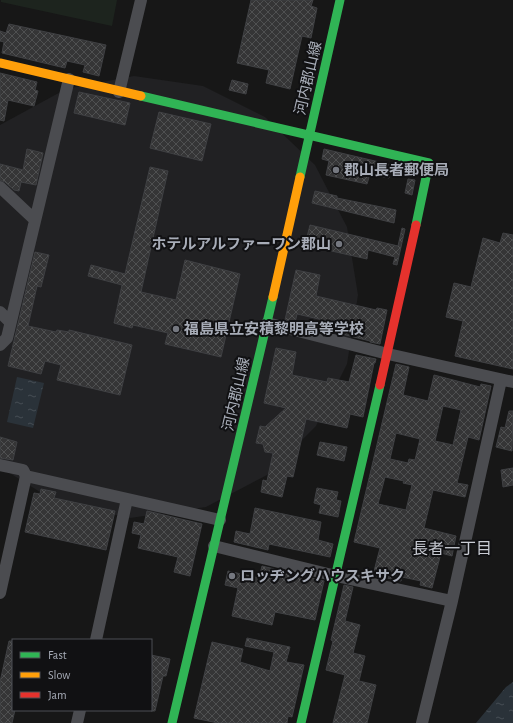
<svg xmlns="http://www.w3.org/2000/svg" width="513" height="723" viewBox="0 0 513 723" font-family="'Alegreya Sans','Noto Sans JP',sans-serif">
<defs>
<pattern id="water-ripples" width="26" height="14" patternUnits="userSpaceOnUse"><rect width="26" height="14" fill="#2a3239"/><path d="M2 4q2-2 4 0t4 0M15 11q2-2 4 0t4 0" fill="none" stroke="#464d54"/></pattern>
<pattern id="building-cross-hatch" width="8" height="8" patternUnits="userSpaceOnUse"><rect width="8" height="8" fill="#353536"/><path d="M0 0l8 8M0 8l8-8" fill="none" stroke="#4f5051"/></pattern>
</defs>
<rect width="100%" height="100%" fill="#171717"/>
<path fill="#212123" d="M134 76 203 86 265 117 315 165 347 227 358 295 347 364 316 426 267 475 206 507 130 518 56 502 0 467V125L66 89Z"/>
<path fill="#1d241e" d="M1 0H117L112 26 1 2Z"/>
<path fill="url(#water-ripples)" d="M17 377 44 383 33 428 7 422Z
M513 682V723H476L506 687Z"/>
<path fill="url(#building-cross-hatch)" stroke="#3f4043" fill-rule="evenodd" d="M251 0H313L311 6 317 8 311 38 302 36 290 89 266 83 269 70 237 63Z
M9 24 106 45 99 76 83 72 85 65 67 61 65 68 2 53 4 42 0 41V31L6 33Z
M0 73 37 82 35 90 38 91 34 106 8 100 4 121 0 120Z
M232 80 248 84 246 94 229 90Z
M79 92 130 103 125 125 74 113Z
M159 112 211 124 202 161 150 148Z
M27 149 43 153 36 185 21 182 19 191 14 190 5 182 0 180V164L23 170Z
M324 149 392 165 389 178 370 174 367 184 326 175 329 161 322 159Z
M150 167 168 171 141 292 176 300 185 260 240 274 221 357 165 344 168 333 133 325 132 328 114 323 122 285 88 276 91 265 125 274Z
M408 179 415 180 412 195 405 193Z
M315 191 337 196V198L396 210 394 223 312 203Z
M310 225 398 246 402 228 405 229 397 265 393 264 395 257 368 250 367 259 305 245Z
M503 233 513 235V369L455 356 463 321 446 317 454 283 471 287 483 238 500 243Z
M35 252 49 255 41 287 37 286 28 326 56 332 57 330 69 332V330L132 345 120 395 57 380 61 365 45 361 41 374 8 366Z
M296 270 320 275 316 296 376 310 377 308 387 310 380 344 370 342V341L330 331 332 322 297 314 295 323 285 320Z
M276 348 296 352 292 375 327 382 328 378 349 382 356 355 376 359 375 363H374L363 417 350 414 347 428 306 419 293 477 287 476 282 497 261 492 263 480 267 481 273 453 265 452 263 444 256 443 260 426 265 427 286 408 264 403Z
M396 364 409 367 403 395 428 401 434 375 480 387 481 384 491 386 479 440 468 437 457 483 468 485 465 497 433 490 424 528 456 536 452 556 441 553 432 588 420 585 421 581 402 577 401 581 373 575 380 548 354 542ZM443 406 461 410 453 445 435 441ZM396 433 420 439 415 460 409 459 408 463 390 459ZM385 477 404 481 403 483 412 485 406 510 378 504Z
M509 411H513L512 451 496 447 501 427 505 428Z
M0 437 17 442 13 460 0 458Z
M320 442 347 447 344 461 317 455Z
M513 468V485L503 487 501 470Z
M317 488 338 492 336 500 341 501 338 517 319 513 321 505 314 503Z
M41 489 56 492 54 498 115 511 106 550 25 532 34 493 40 494Z
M255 508 321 522 318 540 333 544 330 557 269 544 268 550 234 542 236 531 250 534Z
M147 511 202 524 190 576 174 572 178 557 138 548 141 535 132 533 134 522 144 524Z
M262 566 324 581 315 620 275 612 272 625 232 616 238 588 225 585 228 571 259 578Z
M344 585 353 587 345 621 360 625 353 653 365 656 359 681 376 685 367 723H333L345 675 326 670 333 641 331 640Z
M247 638 290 647 286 662 304 665 292 717 288 716 287 723H218L194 718 212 642 243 649 240 662 270 671 274 652 245 646Z
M9 641H13V710H15L12 723H0V682Z
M151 655 170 659 166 676H163L155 711H151Z"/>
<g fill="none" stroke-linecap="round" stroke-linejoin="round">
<path stroke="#4b4c50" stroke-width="12" d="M119 92 141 0
M0 187 35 220
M0 312 10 322
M267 323 388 354 513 382
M0 345 7 338 69 79
M0 465 23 470 26 476 220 520
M214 546 336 576 452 601
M0 593 26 476
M96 640 127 499
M77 723 80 710
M422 723 452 601 501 380"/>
<path stroke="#30b455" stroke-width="9" d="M141 96 429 163 416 225
M300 177 340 0
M172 723 273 297
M301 723 380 385"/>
<path stroke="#ff9f0a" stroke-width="9" d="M0 63 141 96
M273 297 300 177"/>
<path stroke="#e5322d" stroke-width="9" d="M380 385 416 225"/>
</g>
<g fill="#757880" stroke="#111113" stroke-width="1.5">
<circle cx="336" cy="170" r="4"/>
<circle cx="339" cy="244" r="4"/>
<circle cx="176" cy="329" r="4"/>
<circle cx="232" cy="576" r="4"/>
</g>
<g text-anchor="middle" stroke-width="4" stroke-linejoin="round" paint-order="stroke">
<g font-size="15" fill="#a8adb8" stroke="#111113">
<text transform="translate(308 78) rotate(-77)" y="5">河内郡山線</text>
<text transform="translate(236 394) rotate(-77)" y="5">河内郡山線</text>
</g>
<g font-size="15" font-weight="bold" fill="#a8adb8" stroke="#111113" text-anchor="start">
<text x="344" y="175">郡山長者郵便局</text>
<text x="331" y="249" text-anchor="end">ホテルアルファーワン郡山</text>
<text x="184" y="334">福島県立安積黎明高等学校</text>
<text x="240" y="581">ロッヂングハウスキサク</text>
</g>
<g font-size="16" fill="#c9ccd4" stroke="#111113">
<text x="452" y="554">長者一丁目</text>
</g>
</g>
<rect x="12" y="639" width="140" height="72" fill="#111113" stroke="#4d4f55"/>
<rect x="20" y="652" width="20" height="6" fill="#30b455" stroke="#4d4f55"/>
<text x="48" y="659" font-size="12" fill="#a8adb8">Fast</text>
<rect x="20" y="672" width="20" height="6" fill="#ff9f0a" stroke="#4d4f55"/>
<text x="48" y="679" font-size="12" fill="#a8adb8">Slow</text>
<rect x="20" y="692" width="20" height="6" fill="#e5322d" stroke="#4d4f55"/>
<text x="48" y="699" font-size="12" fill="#a8adb8">Jam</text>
</svg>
